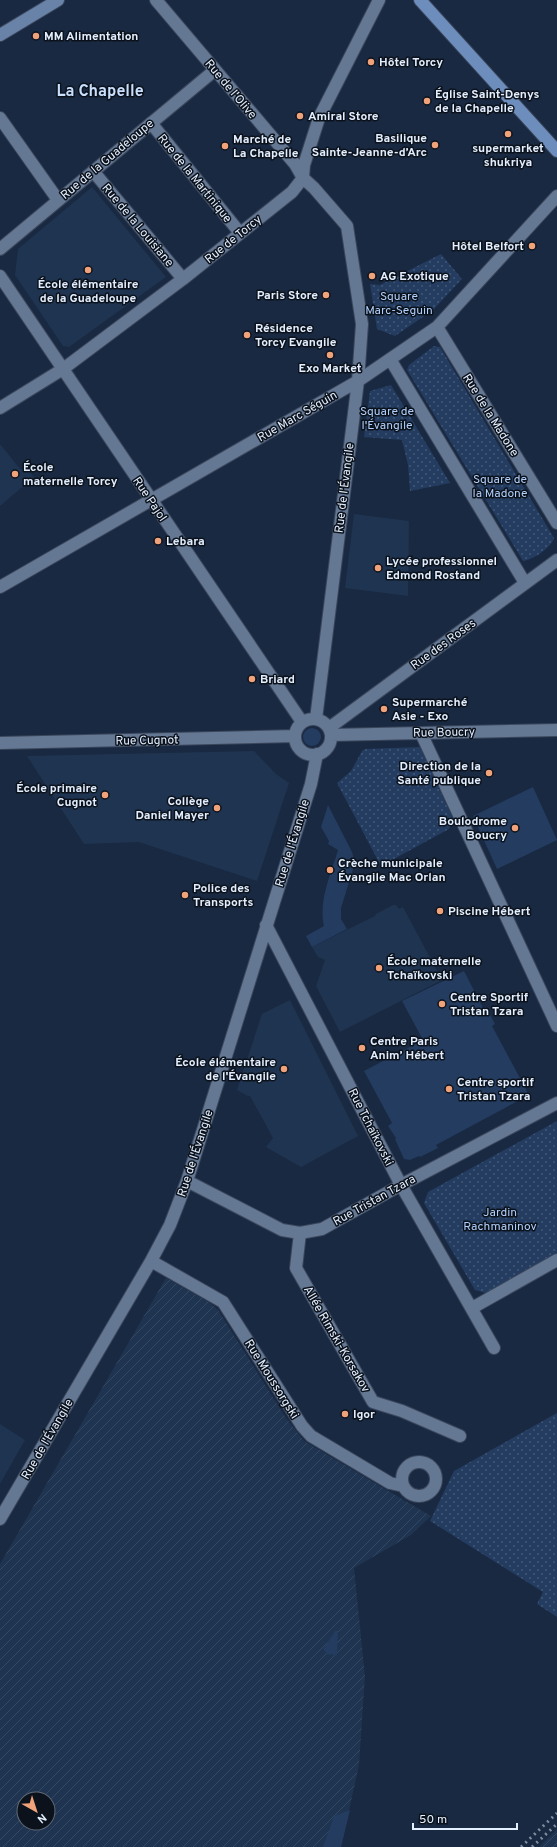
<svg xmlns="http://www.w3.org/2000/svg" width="557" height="1847" viewBox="0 0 557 1847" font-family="Overpass,sans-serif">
<defs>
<pattern id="industrial-furrows" width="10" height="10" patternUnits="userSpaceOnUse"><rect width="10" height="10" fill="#1f3451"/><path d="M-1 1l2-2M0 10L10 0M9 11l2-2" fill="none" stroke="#354862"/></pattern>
<pattern id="park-dots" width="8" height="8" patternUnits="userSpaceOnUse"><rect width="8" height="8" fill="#233c60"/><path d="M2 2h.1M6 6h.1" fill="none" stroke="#435878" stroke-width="1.8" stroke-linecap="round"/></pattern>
</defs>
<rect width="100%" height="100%" fill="#192941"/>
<path fill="#1f3451" d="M92 187 166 277 69 347 63 346 15 275 18 249Z
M0 444 21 470 25 467 34 477 0 506Z
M354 514 409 521 408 596 345 588Z
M254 751 276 774 289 783 257 881 139 842 84 844 27 756Z
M393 905H396L399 909 403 907 442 980 340 1032 316 986 325 960 318 957 312 947 375 916 376 914Z
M290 1000 358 1136 301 1167 266 1147 273 1138 250 1096H248L237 1090 262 1014Z
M0 1424 25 1440 0 1484Z"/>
<path fill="url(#industrial-furrows)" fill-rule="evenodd" d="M166 1278 209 1302 218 1310 286 1418 304 1441 431 1516 411 1535 354 1568 365 1676 359 1765 341 1847H0V1564ZM24 1799H48V1823H24Z
M557 1829V1847H539Z"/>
<path fill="#233c60" d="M303 737a9 9 0 1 1 18 0a9 9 0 1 1-18 0Z
M533 787 557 840 497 869 473 816Z
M328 805 352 852 355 863 341 908V919L347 929 312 947 306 936 324 926C318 901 331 874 338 850L328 844 329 841 321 827Z
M464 971 483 1008 486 1007 495 1024 492 1026 529 1095 436 1145 438 1148 420 1157 419 1156 410 1160 404 1159 395 1139 396 1138 388 1126 392 1123 364 1071 423 1040 402 1001Z
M335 1631H338L337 1655 327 1654 323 1649Z
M350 1810 341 1847H323L334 1816Z"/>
<path fill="url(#park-dots)" d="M441 254 462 279 433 310 395 336 377 329 370 284 380 285Z
M434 346 440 347 554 538C552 547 533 560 523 561L407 370 409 365Z
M391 385 450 483 410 491 408 465 402 440 364 437 370 391Z
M420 747 453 819 449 829 381 866 337 783 351 771 362 751 365 749Z
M557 1121V1253L486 1293 475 1290 424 1203 428 1192Z
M557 1413V1617L537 1604 543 1592 430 1521 454 1471Z"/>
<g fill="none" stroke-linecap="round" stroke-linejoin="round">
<g stroke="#3a465b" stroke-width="14">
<path id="street" d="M156 0 295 164 303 178 314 188 347 226 362 324 358 381 316 719
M0 118 58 200
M151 123 240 233
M93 171 183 279
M0 249 215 70
M0 276 302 722
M437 327 557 523
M390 359 525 583
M0 408 63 369 183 279 292 192 303 178 304 165 319 118 379 0
M0 587 358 381 437 327 557 196
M295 737a18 18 0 1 1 36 0a18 18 0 1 1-36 0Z
M329 728 557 560
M421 733 557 1026
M331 735 557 730
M0 743 295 736
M266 925 401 1185 494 1348
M187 1181 282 1230 300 1233 322 1229 401 1185 557 1103
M300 1233 296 1268 373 1402 402 1411 460 1436
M151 1261 223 1302 302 1426 311 1436 390 1483 403 1486
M472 1308 557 1260
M402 1479a17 17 0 1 1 34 0a17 17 0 1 1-34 0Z
M0 1519 151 1261 170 1225 187 1181 311 784 317 754"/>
</g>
<g stroke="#3a465b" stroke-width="14">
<path id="secondary" d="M0 35 58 0"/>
</g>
<g stroke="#3a465b" stroke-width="14">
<path id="primary" d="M420 0 557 151"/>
</g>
<use href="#street" stroke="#647793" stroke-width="12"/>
<use href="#secondary" stroke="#6882a8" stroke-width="12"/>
<use href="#primary" stroke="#6d8ebd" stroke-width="12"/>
<path stroke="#7e8ca0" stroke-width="3" stroke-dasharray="2 4" stroke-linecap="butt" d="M521 1847 557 1813
M532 1847 557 1824"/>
</g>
<g fill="#f0a27a" stroke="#0b121c" stroke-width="1.5">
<circle cx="36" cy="36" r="4"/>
<circle cx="371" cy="62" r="4"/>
<circle cx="427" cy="101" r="4"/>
<circle cx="300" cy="116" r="4"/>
<circle cx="508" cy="134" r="4"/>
<circle cx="435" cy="145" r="4"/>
<circle cx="225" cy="146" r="4"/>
<circle cx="532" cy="246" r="4"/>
<circle cx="88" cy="270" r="4"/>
<circle cx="372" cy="276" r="4"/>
<circle cx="326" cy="295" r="4"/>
<circle cx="247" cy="335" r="4"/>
<circle cx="330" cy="355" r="4"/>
<circle cx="15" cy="474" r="4"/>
<circle cx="158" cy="541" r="4"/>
<circle cx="378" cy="568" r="4"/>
<circle cx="252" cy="679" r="4"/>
<circle cx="384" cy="709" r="4"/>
<circle cx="489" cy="773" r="4"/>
<circle cx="105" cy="795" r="4"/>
<circle cx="217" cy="808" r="4"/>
<circle cx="515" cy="828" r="4"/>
<circle cx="330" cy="870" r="4"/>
<circle cx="185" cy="895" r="4"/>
<circle cx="440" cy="911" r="4"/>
<circle cx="379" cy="968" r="4"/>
<circle cx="442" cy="1004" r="4"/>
<circle cx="362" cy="1048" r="4"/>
<circle cx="284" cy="1069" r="4"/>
<circle cx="449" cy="1089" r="4"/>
<circle cx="345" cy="1414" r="4"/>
</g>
<g text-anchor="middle" stroke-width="3" stroke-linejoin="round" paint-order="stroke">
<g font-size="12" font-weight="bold" fill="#e3eefe" stroke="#0b121c" text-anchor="start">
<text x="44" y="40">MM Alimentation</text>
<text x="379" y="66">Hôtel Torcy</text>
<text x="435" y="98">Église Saint-Denys<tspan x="435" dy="14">de la Chapelle</tspan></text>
<text x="308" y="120">Amiral Store</text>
<text x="427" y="142" text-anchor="end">Basilique<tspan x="427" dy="14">Sainte-Jeanne-d’Arc</tspan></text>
<text x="233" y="143">Marché de<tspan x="233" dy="14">La Chapelle</tspan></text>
<text x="508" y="152" text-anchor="middle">supermarket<tspan x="508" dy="14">shukriya</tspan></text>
<text x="524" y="250" text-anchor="end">Hôtel Belfort</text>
<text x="380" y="280">AG Exotique</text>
<text x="88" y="288" text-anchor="middle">École élémentaire<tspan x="88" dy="14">de la Guadeloupe</tspan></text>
<text x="318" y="299" text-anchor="end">Paris Store</text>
<text x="255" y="332">Résidence<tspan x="255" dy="14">Torcy Evangile</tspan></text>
<text x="330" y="372" text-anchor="middle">Exo Market</text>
<text x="23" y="471">École<tspan x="23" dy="14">maternelle Torcy</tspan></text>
<text x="166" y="545">Lebara</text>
<text x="386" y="565">Lycée professionnel<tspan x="386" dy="14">Edmond Rostand</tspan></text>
<text x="260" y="683">Briard</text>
<text x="392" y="706">Supermarché<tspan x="392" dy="14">Asie - Exo</tspan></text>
<text x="481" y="770" text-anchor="end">Direction de la<tspan x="481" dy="14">Santé publique</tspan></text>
<text x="97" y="792" text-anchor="end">École primaire<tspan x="97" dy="14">Cugnot</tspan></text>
<text x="209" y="805" text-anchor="end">Collège<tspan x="209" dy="14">Daniel Mayer</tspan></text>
<text x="507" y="825" text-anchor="end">Boulodrome<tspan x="507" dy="14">Boucry</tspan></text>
<text x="338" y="867">Crèche municipale<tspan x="338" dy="14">Évangile Mac Orlan</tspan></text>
<text x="193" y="892">Police des<tspan x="193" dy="14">Transports</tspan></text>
<text x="448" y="915">Piscine Hébert</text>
<text x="387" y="965">École maternelle<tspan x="387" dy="14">Tchaïkovski</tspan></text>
<text x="450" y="1001">Centre Sportif<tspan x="450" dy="14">Tristan Tzara</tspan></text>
<text x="370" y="1045">Centre Paris<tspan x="370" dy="14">Anim’ Hébert</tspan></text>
<text x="276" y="1066" text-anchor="end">École élémentaire<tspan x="276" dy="14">de l'Évangile</tspan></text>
<text x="457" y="1086">Centre sportif<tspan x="457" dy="14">Tristan Tzara</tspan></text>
<text x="353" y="1418">Igor</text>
</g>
<g font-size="12" fill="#e3eefe" stroke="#0b121c">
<text transform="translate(231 89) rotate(50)" y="4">Rue de l'Olive</text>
<text transform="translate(107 159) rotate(-40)" y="4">Rue de la Guadeloupe</text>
<text transform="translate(195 178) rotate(51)" y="4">Rue de la Martinique</text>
<text transform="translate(138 225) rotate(50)" y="4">Rue de la Louisiane</text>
<text transform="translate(233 239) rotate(-39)" y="4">Rue de Torcy</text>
<text transform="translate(491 415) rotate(58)" y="4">Rue de la Madone</text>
<text transform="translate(297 416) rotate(-30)" y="4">Rue Marc Séguin</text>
<text transform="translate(344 488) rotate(-83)" y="4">Rue de l'Évangile</text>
<text transform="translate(150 499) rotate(56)" y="4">Rue Pajol</text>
<text transform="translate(443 644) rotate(-36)" y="4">Rue des Roses</text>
<text transform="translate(444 732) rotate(-1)" y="4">Rue Boucry</text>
<text transform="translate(147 740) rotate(-1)" y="4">Rue Cugnot</text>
<text transform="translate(292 843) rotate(-73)" y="4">Rue de l'Évangile</text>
<text transform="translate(371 1127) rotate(63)" y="4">Rue Tchaïkovski</text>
<text transform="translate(195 1153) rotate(-72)" y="4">Rue de l'Évangile</text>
<text transform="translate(374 1200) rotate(-29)" y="4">Rue Tristan Tzara</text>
<text transform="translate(337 1339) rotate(60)" y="4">Allée Rimski-Korsakov</text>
<text transform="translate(272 1379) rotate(58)" y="4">Rue Moussorgski</text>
<text transform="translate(47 1439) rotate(-60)" y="4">Rue de l'Évangile</text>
</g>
<g font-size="12" fill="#b1cffb" stroke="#0b121c">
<text x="399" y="300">Square<tspan x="399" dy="14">Marc-Seguin</tspan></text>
<text x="387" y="415">Square de<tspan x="387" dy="14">l'Évangile</tspan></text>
<text x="500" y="483">Square de<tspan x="500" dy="14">la Madone</tspan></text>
<text x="500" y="1216">Jardin<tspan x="500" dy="14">Rachmaninov</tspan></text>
</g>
<g font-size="16" font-weight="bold" fill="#c9dffe" stroke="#0b121c">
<text x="100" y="96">La Chapelle</text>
</g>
</g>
<g transform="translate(36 1811) rotate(141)"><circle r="19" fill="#0b121c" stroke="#616a76"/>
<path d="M0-3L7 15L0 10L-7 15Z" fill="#f0a27a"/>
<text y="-6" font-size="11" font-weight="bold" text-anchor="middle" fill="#e3eefe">N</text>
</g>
<path d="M413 1823v6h104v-6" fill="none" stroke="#e3eefe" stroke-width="2"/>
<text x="419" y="1823" font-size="12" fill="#e3eefe" stroke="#0b121c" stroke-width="3" paint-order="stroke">50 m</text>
</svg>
